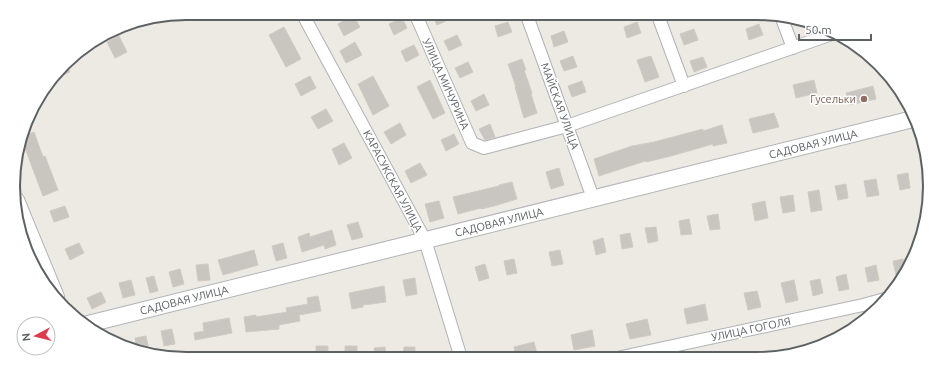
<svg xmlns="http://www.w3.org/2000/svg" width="943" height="372" viewBox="0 0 943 372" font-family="Ubuntu,sans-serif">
<rect width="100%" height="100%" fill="#edeae4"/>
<path fill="#c9c5c0" stroke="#d2cac3" d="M431 13H447L450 19 437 25Z
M353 15 360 27 344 36 338 24Z
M402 18 407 28 394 35 389 24Z
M508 22 512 32 498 37 495 26Z
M637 22 641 33 627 38 624 27Z
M759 24 763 35 749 40 746 29Z
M284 27 301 59 286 67 269 35Z
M694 29 698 40 684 45 680 34Z
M564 31 568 42 554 47 551 36Z
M457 35 462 45 449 51 444 41Z
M119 36 127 52 115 58 107 42Z
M355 42 362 55 346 63 340 51Z
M414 45 419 55 406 62 401 51Z
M573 56 577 67 564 71 560 61Z
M651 56 659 77 645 82 637 60Z
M703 57 707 67 694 72 690 61Z
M522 59 526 70H524L532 93 531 94 537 113 524 118 515 87H516L508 64Z
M468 62 473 72 460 78 455 68Z
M66 63 70 72 52 80Z
M310 76 316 88 301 96 295 84Z
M373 76 389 106 373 115 358 84Z
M430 80 445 113 433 119 417 87Z
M814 80 817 93 796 98 793 85Z
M582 81 586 92 572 97 568 86Z
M873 86 876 99 849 105 846 93Z
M484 94 489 105 476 111 471 101Z
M326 109 333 121 318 129 311 117Z
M774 113 779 127 753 133 749 119Z
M400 123 406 135 391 144 384 132Z
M490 124 495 137 485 140 479 129Z
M722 125 727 143 713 146V144L671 156 646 162 645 161 599 176 594 159 632 146 654 142 703 129V131Z
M34 132 43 157 45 156 58 190 43 196 25 148 23 149 21 143 24 136Z
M454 134 459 144 446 151 441 140Z
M344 143 352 158 339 165 332 149Z
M420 163 427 175 411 183 405 171Z
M559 168 564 185 551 189 546 172Z
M908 173 910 188 900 190 897 175Z
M876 179 879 195 867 197 864 181Z
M512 182 517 199 494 206 481 209V208L458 214 453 197 499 186V185Z
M846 184 848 198 838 200 835 186Z
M819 190 822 210 811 212 808 192Z
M793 195 795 211 783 213 780 197Z
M439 201 444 218 430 222 425 204Z
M765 201 768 218 755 221 752 204Z
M65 206 69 217 54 222 50 211Z
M718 214 720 229 710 230 707 216Z
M689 219 692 234 681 235 679 221Z
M358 222 363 237 352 240 347 225Z
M656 227 658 241 648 243 645 228Z
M332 230 336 245 325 249 324 245 302 252 298 237 309 233 310 237Z
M630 233 633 247 622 249 620 235Z
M603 238 606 252 596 255 593 241Z
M79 243 84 253 70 260 65 249Z
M283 243 287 258 276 261 272 246Z
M254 250 258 265 223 275 218 260Z
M560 250 563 264 552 266 549 252Z
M514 259 517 273 507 275 504 261Z
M903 259 907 273 896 275 893 261Z
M208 264 210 280 198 281 196 265Z
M485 264 489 278 479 281 475 267Z
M876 265 879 280 868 282 865 268Z
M180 269 184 284 173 287 169 272Z
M846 274 849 289 839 291 836 277Z
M154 276 158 291 150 293 146 278Z
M415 278 417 294 406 296 403 280Z
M820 279 823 293 813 296 810 281Z
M131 280 135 295 123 298 119 283Z
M794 280 798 300 786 303 781 283Z
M384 286 386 302 363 305V307L352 309 349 293Z
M757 291 761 307 748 310 744 293Z
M101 292 106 302 92 309 87 298Z
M318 296 321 311 299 315 300 321 279 325V329L246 332 244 317 256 315V317L287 312 286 308 308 304 307 298Z
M705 304 708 320 687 324 684 309Z
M229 318 232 333 195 340 194 333 204 331 203 323Z
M647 319 651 335 630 339 626 324Z
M172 329 175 344 164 346 161 331Z
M592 330 595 346 574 350 571 335Z
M146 336 149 351 140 353 137 351 135 338Z
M534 342 538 358H516L514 347Z
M316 346H328V359H316Z
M345 346H357V359H345Z
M385 347 386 358 375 359 374 348Z
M404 347H415V358H403Z"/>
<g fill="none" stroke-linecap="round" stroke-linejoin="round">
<g stroke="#afb3b5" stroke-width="14">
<path id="street" d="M302 13 425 240 461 358
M415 13 472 143 484 148 567 126 832 34
M526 13 593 198
M657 13 684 86
M781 16 793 48
M617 358 863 305 885 299"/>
</g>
<g stroke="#b0b5b8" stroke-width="18">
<path id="secondary" d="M16 200 56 297
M84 325 913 119"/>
</g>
<use href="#street" stroke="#fff" stroke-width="12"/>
<use href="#secondary" stroke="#fff" stroke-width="16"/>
</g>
<circle fill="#8d6e63" stroke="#fff" stroke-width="1.5" cx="864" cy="99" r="4"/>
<g text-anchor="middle" stroke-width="3" stroke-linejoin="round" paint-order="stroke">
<g font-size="11" fill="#5c6163" stroke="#fff">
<text transform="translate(446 84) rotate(66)" y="4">УЛИЦА МИЧУРИНА</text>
<text transform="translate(560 106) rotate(70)" y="4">МАЙСКАЯ УЛИЦА</text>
<text transform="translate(813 144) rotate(-14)" y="4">САДОВАЯ УЛИЦА</text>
<text transform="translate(393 181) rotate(62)" y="4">КАРАСУКСКАЯ УЛИЦА</text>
<text transform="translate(499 222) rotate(-14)" y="4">САДОВАЯ УЛИЦА</text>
<text transform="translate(184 300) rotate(-14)" y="4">САДОВАЯ УЛИЦА</text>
<text transform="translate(751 329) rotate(-12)" y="4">УЛИЦА ГОГОЛЯ</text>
</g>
<g font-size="11" fill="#785e54" stroke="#fff" text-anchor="end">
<text x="856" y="103">Гусельки</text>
</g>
</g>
<path d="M0 0H943V372H0ZM186 20H757A166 166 0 0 1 923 186V186A166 166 0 0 1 757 352H186A166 166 0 0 1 20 186V186A166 166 0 0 1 186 20Z" fill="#fff" fill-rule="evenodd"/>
<path fill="none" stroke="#5c6163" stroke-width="2" d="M186 20H757A166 166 0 0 1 923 186V186A166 166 0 0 1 757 352H186A166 166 0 0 1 20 186V186A166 166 0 0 1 186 20Z"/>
<g transform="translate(36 336) rotate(263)"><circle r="19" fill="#ffffff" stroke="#bec0c1"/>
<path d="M0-3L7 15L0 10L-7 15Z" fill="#dc3b4b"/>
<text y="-6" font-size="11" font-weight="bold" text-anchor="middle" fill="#5c6163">N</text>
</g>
<path d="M799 34v6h72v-6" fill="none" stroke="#5c6163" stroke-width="2"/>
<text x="805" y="34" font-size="12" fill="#5c6163" stroke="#ffffff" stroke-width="3" paint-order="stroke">50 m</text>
</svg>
